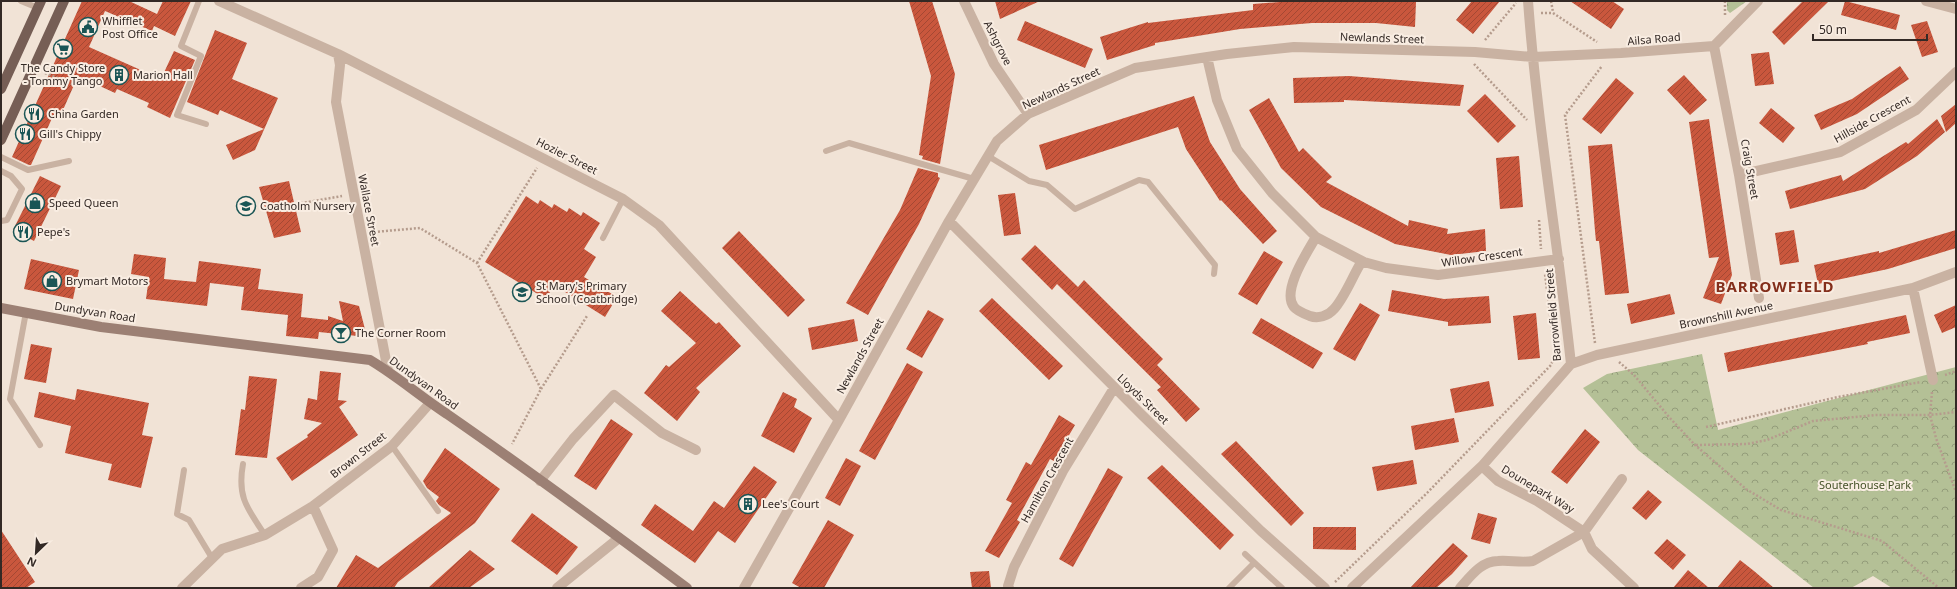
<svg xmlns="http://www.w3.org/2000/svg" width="1957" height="589" viewBox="0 0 1957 589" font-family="'Noto Sans',sans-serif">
<defs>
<pattern id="park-crowns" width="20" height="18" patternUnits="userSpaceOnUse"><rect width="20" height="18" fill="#b4c096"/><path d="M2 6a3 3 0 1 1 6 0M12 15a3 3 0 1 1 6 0" fill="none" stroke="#939c7a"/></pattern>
<pattern id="building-hatch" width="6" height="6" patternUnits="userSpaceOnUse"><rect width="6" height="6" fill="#c9573d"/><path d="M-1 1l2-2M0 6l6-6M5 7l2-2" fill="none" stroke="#a44833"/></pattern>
</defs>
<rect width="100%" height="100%" fill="#f1e3d6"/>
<path fill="url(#park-crowns)" d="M1727 1H1747L1730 13 1727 10Z
M1702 354 1718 430 1956 367V588H1892L1873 576 1851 588H1814L1638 450 1583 388 1607 374Z"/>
<path fill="url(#building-hatch)" d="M82 1H129L157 14 163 1H191L175 36 154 26 152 31 105 11 89 47 161 79 174 51 195 60 170 118 147 107 149 103 117 89 115 93 78 76 59 119 53 116 31 165H29L12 157Z
M909 1H932L955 74 940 164 922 159 923 156 919 155 931 76Z
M995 1H1040L1000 19Z
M1293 1 1416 2 1415 27 1376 23H1312L1240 29 1155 43V45L1107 60 1100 37 1148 22V23L1253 10V4Z
M1472 1H1500L1473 34 1456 20Z
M1570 1H1612L1624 9 1611 29Z
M1803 1H1829L1784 45 1772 32Z
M1845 1 1900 15 1896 30 1841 15Z
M1025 21 1093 49 1085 68 1017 40Z
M1927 21 1938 52 1922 57 1911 25Z
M215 30 247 43 232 79 278 98 255 150 233 160 226 145 264 129 220 110 218 115 187 102Z
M1769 52 1774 84 1755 86 1751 54Z
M1900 66 1909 79 1857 114 1821 130 1814 115 1852 99Z
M1684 75 1707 100 1690 115 1667 90Z
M1349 76 1464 85 1460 106 1344 100V102L1294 103 1293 78Z
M1616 78 1634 93 1601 134 1582 119Z
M1485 94 1516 126 1498 143 1467 111Z
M1194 96 1210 142 1240 189 1277 231 1263 244 1221 200 1220 201 1186 149 1178 127 1046 170 1039 145Z
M1269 98 1299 152 1303 148 1332 177 1326 182 1408 226 1409 220 1448 229 1447 234 1485 229 1486 251 1451 255 1395 244 1321 207 1281 168 1249 110Z
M1956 104V123L1946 132 1941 116Z
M1771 108 1795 128 1783 143 1759 123Z
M1709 119 1732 275 1721 304 1703 298 1719 257 1709 258 1689 122Z
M1937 119 1945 132 1917 156 1865 189 1790 209 1785 191 1841 175 1843 181 1906 142 1908 144Z
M1612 144 1629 293 1605 295 1599 241H1596L1595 231 1588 146Z
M1519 156 1523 207 1500 209 1496 158Z
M918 168 938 173V177L940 178 919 224 868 315 846 303 900 210Z
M40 176 61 186 34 241 13 230Z
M289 181 301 232 274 238 259 187Z
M1015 193 1021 234 1004 236 998 195Z
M526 196 538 204 540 200 552 208 554 204 567 212 569 208 581 216 583 212 600 223 584 249 596 257 584 277 617 297 605 317 554 285 546 299 485 262Z
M1794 230 1799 262 1780 265 1775 233Z
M1956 230V248L1888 269 1818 284 1814 265 1879 251V253Z
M739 231 805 300 788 317 722 248Z
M1035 245 1078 287 1084 280 1163 359 1157 365 1200 409 1186 422 1157 390 1161 387 1057 284 1052 290 1021 259Z
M1264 251 1283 262 1257 305 1238 294Z
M134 254 166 258 164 279 196 282 199 261 261 269 258 289 303 294 301 317 328 320V316L343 321 339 301 359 306 367 337 319 332 318 339 286 336 288 315 241 310 244 287 210 283 207 306 146 299 149 277 131 274Z
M31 259 79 270 73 299 24 289Z
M1392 290 1444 299 1489 296 1491 323 1448 326V322L1388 311Z
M680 291 716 324 719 322 741 346 696 388 700 392 677 421 644 393 666 365 669 367 696 343 661 311Z
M1670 294 1675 314 1631 324 1627 304Z
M992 298 1063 366 1049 380 979 311Z
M1360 303 1380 315 1355 361 1333 349Z
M1956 305V327L1942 333 1934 315Z
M928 310 944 319 922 358 906 349Z
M1536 313 1540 358 1518 360 1513 316Z
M1906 315 1910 333 1867 342 1868 344 1728 372 1724 353Z
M1261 318 1323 353 1313 369 1252 333Z
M854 319 858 341 812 350 808 328Z
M31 344 52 348 46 383 24 379Z
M907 363 923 372 875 460 859 451Z
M320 371 341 373 338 400 347 401 339 407 358 435 292 481 276 458 308 437 307 435 322 423 304 419 308 398 317 400Z
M249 376 277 379 267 458 235 455 241 409 245 410Z
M1489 381 1494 406 1455 413 1450 389Z
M77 389 149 403 142 435 153 437 141 488 108 480 112 464 65 453 71 426 34 417 39 392 75 400Z
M783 392 797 399 794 407 812 418 794 453 761 436Z
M1059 415 1075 425 1054 461 1050 459 1017 520 1020 522 999 558 985 551 1012 503 1006 500 1026 462 1031 465Z
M1454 418 1459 442 1415 450 1411 426Z
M611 419 633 434 596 490 574 476Z
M1585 429 1600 442 1567 484 1551 472Z
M1236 441 1304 513 1291 526 1221 454Z
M445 448 500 489 475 523 398 582 394 588H336L356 555 378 568 451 513 439 505 436 501 439 497 427 488 423 481Z
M846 458 861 466 840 506 825 498Z
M1413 460 1417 484 1377 491 1372 467Z
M1162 465 1234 535 1220 550 1147 478Z
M754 466 777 482 735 543 718 531 695 563 641 525 655 504 693 531 714 501 724 508Z
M1108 468 1123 477 1073 567 1059 559Z
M1648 490 1662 502 1646 520 1632 508Z
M532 513 578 547 557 575 511 541Z
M1478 513 1497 518 1490 544 1471 539Z
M828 520 854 535 824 588H801L792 583Z
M1313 527H1356V550L1313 549Z
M1 530 35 582 26 588H1Z
M1667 539 1686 555 1673 570 1654 553Z
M1453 543 1468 556 1452 574 1436 588H1410Z
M470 550 495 569 469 588H428Z
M1740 560 1754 571 1774 588H1717Z
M1688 570 1709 588H1673Z
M989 571 991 588H972L970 572Z"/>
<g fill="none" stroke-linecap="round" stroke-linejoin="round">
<path stroke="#b59c8d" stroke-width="2.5" stroke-dasharray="2 2" stroke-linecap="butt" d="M1551 1 1553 12
M1725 1V16
M1541 13H1553L1597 42
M1485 40 1516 3
M1474 64 1527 120
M45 73 72 84
M297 204 342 196
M1539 220 1541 249
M374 232 420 228 477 263 541 389 512 444
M477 263 537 168
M1595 343 1565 115 1602 66
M1619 362 1634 375 1669 417 1695 445 1746 489 1781 510 1882 541 1939 588
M1945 375 1956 371
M541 389 587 316
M1932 392 1930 415 1936 438 1956 492
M1706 427 1838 397 1921 382
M1696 445 1747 444 1767 440 1813 421 1876 415H1930L1956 412
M1335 582 1427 493 1551 365 1555 355 1545 274"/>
<path stroke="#c9b2a2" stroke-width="6" d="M21 1 38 8
M199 1 181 46 201 56 177 115 206 124
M826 151 849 143 974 179
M988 156 1029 181 1047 185 1075 209 1139 180 1148 182 1215 265 1214 274
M1 157 28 170 69 161
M1 171 11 176 22 189 7 220 1 221
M603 238 623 199
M26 312 10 399 40 445
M392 446 438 511
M243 464C237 497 247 508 265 535
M184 470 177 514 189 520 212 558
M1245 554 1282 588
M1229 588 1254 563"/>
<path stroke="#c9b2a2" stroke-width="10" d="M219 1 338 54 623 199 659 225 839 420
M964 1 994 64 1028 114
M1926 1 1956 9
M1714 46 1739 175 1759 298
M338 54 340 65 336 102 388 371
M1207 57 1217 100 1237 149 1272 193 1316 237 1364 262 1386 268 1438 275 1559 259
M1739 175 1840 152 1916 110 1956 72
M949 221 1142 415 1261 531 1325 588
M1316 237C1308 251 1281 291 1294 307 1297 311 1305 314 1310 316 1318 319 1328 316 1334 309 1345 297 1353 275 1362 261
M1913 288 1933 380
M1571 364 1597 355 1913 288 1956 272
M1482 466 1498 481 1537 501 1584 532 1592 549 1634 588
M540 481 573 439 614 395 662 433 696 450
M182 588 222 549 265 535 313 506 392 446 430 403
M301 588 318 577 333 550 313 506
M557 588 619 538
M744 588 839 420 949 221 997 141 1028 114 1135 68 1227 54 1294 47 1475 52 1533 57 1621 53 1714 46 1758 1
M1009 588 1008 586 1014 567 1063 471 1114 388
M1352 588 1482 466 1571 364C1558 243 1537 123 1528 1
M1460 588C1470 577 1481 561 1498 561 1510 560 1521 563 1533 561L1584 532 1622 479"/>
<path stroke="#9c8074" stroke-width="10" d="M1 308 101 327 370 360C397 376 421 397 447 414 528 470 608 529 687 588"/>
<path stroke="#765e55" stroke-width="10" d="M1 89 41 1
M1 140 64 1"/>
</g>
<defs>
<g id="civic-ring" transform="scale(1)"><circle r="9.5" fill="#f9ede2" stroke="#1a5555" stroke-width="1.5"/><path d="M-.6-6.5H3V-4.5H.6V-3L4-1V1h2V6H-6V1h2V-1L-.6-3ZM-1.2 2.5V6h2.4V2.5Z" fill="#1a5555"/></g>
<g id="supermarket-ring" transform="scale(1)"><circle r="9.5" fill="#f9ede2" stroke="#1a5555" stroke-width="1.5"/><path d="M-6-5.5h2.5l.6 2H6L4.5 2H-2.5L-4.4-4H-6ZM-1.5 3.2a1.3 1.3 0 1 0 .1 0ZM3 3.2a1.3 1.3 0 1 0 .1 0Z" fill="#1a5555"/></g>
<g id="building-ring" transform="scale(1)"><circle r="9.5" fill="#f9ede2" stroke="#1a5555" stroke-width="1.5"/><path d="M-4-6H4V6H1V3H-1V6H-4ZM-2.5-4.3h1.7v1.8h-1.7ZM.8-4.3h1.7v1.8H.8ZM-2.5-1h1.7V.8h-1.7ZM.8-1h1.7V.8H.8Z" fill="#1a5555"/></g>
<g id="restaurant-ring" transform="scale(1)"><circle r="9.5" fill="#f9ede2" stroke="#1a5555" stroke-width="1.5"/><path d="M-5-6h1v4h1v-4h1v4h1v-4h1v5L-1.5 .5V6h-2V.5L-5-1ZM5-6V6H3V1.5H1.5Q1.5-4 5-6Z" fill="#1a5555"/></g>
<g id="shop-ring" transform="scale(1)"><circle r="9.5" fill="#f9ede2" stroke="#1a5555" stroke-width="1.5"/><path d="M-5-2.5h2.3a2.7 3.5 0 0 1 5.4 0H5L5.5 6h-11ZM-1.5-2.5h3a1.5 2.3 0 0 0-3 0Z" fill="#1a5555"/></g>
<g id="school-ring" transform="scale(1)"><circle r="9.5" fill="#f9ede2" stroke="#1a5555" stroke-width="1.5"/><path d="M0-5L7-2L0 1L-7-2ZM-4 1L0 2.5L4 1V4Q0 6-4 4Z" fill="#1a5555"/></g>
<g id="bar-ring" transform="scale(1)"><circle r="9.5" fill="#f9ede2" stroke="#1a5555" stroke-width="1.5"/><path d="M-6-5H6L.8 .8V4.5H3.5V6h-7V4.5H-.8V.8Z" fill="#1a5555"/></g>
</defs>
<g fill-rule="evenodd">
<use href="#civic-ring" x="88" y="27"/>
<use href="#supermarket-ring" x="63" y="49"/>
<use href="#building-ring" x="119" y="75"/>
<use href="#restaurant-ring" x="34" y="114"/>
<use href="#restaurant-ring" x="25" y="134"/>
<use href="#shop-ring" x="35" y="203"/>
<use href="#school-ring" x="246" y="206"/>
<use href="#restaurant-ring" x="23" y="232"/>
<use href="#shop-ring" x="52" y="281"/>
<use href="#school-ring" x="522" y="292"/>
<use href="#bar-ring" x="341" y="333"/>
<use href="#building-ring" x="748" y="504"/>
</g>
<g text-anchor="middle" stroke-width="4" stroke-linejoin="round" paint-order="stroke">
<g font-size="11" fill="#332925" stroke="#f9ede2" text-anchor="start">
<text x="102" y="25">Whifflet<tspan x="102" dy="13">Post Office</tspan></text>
<text x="63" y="72" text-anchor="middle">The Candy Store<tspan x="63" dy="13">- Tommy Tango</tspan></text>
<text x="133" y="79">Marion Hall</text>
<text x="48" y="118">China Garden</text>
<text x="39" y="138">Gill's Chippy</text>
<text x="49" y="207">Speed Queen</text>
<text x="260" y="210">Coatholm Nursery</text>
<text x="37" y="236">Pepe's</text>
<text x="66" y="285">Brymart Motors</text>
<text x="536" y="290">St Mary's Primary<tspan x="536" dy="13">School (Coatbridge)</tspan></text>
<text x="355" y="337">The Corner Room</text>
<text x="762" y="508">Lee's Court</text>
</g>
<g font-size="11" fill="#332925" stroke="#f9ede2">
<text transform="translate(1382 38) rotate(2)" y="4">Newlands Street</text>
<text transform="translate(1654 39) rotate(-5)" y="4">Ailsa Road</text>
<text transform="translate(998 43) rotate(63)" y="4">Ashgrove</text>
<text transform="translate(1061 88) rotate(-25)" y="4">Newlands Street</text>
<text transform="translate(1872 119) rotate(-29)" y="4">Hillside Crescent</text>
<text transform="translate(567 156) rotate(27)" y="4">Hozier Street</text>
<text transform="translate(1750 169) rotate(80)" y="4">Craig Street</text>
<text transform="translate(369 210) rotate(79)" y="4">Wallace Street</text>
<text transform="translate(1482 257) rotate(-8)" y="4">Willow Crescent</text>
<text transform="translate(95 312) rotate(9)" y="4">Dundyvan Road</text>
<text transform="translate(1553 315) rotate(-95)" y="4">Barrowfield Street</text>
<text transform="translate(1726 315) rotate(-12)" y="4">Brownshill Avenue</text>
<text transform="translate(860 356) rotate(-61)" y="4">Newlands Street</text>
<text transform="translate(424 383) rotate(36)" y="4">Dundyvan Road</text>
<text transform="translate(1143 399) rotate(44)" y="4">Lloyds Street</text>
<text transform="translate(358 455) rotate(-38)" y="4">Brown Street</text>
<text transform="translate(1047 480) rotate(-61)" y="4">Hamilton Crescent</text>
<text transform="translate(1538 489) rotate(31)" y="4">Dounepark Way</text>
</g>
<g font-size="11" fill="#455228" stroke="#f9ede2">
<text x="1865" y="489">Souterhouse Park</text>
</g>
<g font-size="15" font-weight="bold" letter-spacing="1" fill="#842f1c" stroke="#f9ede2">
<text x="1775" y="292">BARROWFIELD</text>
</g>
</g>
<rect width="1957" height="589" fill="none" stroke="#332925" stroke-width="4"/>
<g transform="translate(36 553) rotate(205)" stroke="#f9ede2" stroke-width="3" paint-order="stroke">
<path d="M0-3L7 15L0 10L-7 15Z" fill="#332925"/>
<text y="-6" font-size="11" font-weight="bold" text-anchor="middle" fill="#332925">N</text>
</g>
<path d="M1813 34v6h114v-6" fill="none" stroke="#332925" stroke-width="2"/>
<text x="1819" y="34" font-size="12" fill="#332925" stroke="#f9ede2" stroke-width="3" paint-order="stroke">50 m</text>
</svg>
